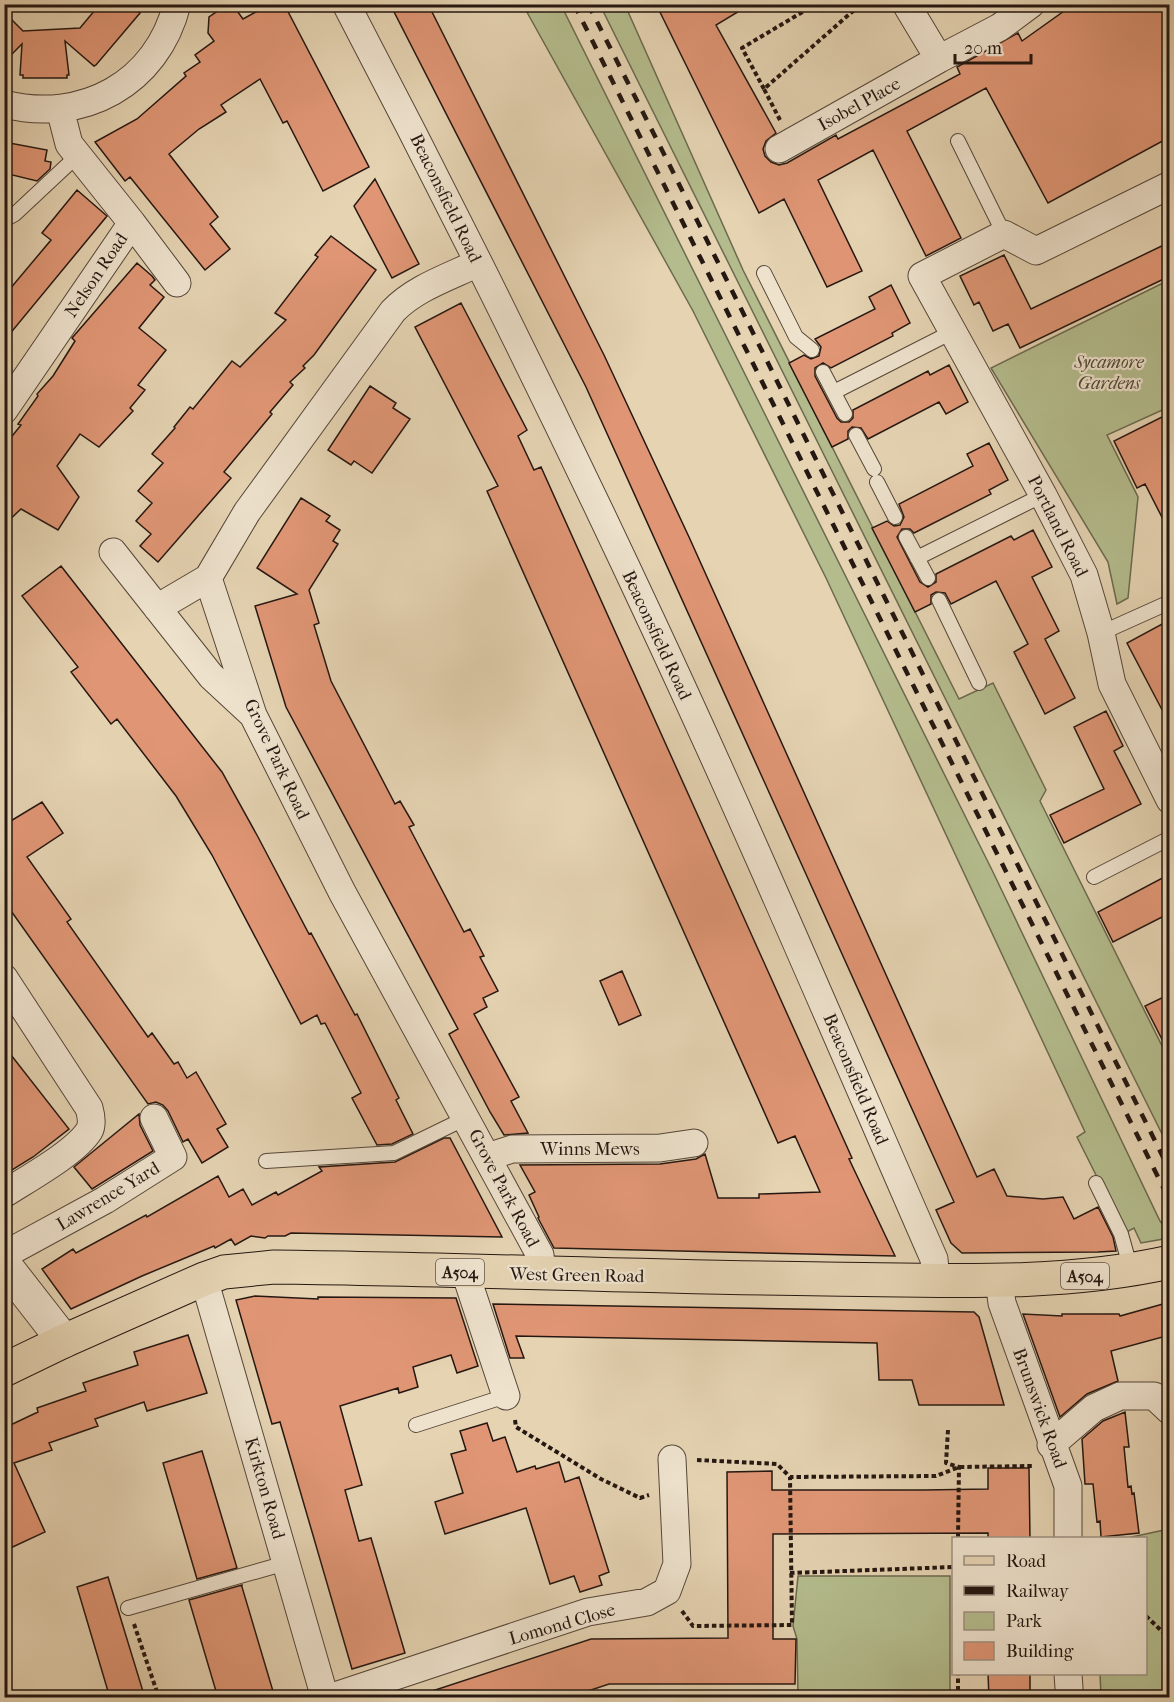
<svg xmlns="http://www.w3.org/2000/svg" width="1174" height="1702" viewBox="0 0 1174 1702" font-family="'IM FELL French Canon',serif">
<rect width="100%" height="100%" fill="#e5d3b2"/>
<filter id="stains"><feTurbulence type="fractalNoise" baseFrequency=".00333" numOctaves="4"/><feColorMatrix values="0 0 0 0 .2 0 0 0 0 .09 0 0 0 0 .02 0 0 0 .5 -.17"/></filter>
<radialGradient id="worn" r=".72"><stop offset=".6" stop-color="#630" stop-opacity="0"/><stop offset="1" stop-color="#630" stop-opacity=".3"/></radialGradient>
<path fill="#b4bc8d" stroke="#6c6a4f" stroke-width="1.5" d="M523 5H561L992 870 1160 1221 1169 1232V1238L1141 1243 1134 1228 1125 1233 1077 1137 1085 1132 826 578 693 311Z
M600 5H625L743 270 959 699 993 683 1046 790 1040 801 1169 1060V1148Z
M1169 280V407L1107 435 1138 497 1128 598 1117 604 1108 562 991 368Z
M1169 1529V1697H1098L1101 1696 1100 1674H1146V1538H1127Z
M798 1576H950V1697H798L797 1639 793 1626Z"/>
<path fill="#e09675" stroke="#251711" stroke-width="1.5" d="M100 4H128L140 13 96 65 94 66 65 41 69 75H67V78H23V75H20L22 44 4 62V12L23 31 80 28Z
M228 4H232L243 19 270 4H284L369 167 323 191 287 121 283 123 260 79 221 105 226 112 199 129 169 154 218 217 210 224 230 249 205 270 130 177 125 181 95 142 137 119 186 76 184 73 200 62 195 55 214 41 208 33 209 17Z
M390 4H428L604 355 689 537 977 1177 994 1169 1007 1196 1043 1199 1063 1197 1074 1219 1098 1207 1113 1237 1116 1251 1098 1252 962 1253 951 1243 936 1210 954 1202 586 387Z
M656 4H751L716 25 776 133 766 141 763 149 765 156 771 162 779 165 787 163 836 135 838 139 960 74 957 67 1018 33 1022 41 1074 4H1170V137L1048 203 986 88 907 131 961 238 926 256 873 150 818 180 862 271 827 287 784 199 759 213Z
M4 142 47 150 45 161 51 162 50 169 37 181 4 173Z
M375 179 419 264 392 278 354 206Z
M77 190 107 216 4 341V296L51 240 42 233Z
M331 236 376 270 314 355 303 366 305 368 290 382 293 385 270 412 272 414 224 472 231 478 158 562 140 546 151 534 136 521 152 503 138 491 163 463 152 454 175 428 174 427 190 407 193 409 232 361 240 367 286 320 275 313 318 257 315 255Z
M1170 242V276L1020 348 1008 324 993 331 979 302 974 305 960 276 1004 255 1031 309Z
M137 263 152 276 155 280 150 285 164 297 139 328 166 350 138 385 145 390 130 408 133 411 99 447 80 434 57 466 79 497 58 530 21 509 4 525V446L21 425 18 424 38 396 37 394 53 376 75 341 72 338Z
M891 285 910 323 892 333 893 336 831 368 823 363 815 368V376L837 418 841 422H849L853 418V410L928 371 930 375 949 365 968 402 946 414 939 402 868 439 861 428 852 427 848 431V439L832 447 789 363 804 355 811 359 819 356 821 347 815 339 875 309 869 297Z
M461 303 527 430 518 436 534 470 541 467 852 1158 849 1159 895 1256 554 1248 538 1218 539 1217 529 1195 535 1192 520 1165 660 1164 696 1159 705 1154 718 1198H759V1194L820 1192 795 1136 778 1143 487 491 498 486 415 327Z
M370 386 396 403 393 408 410 419 372 473 354 461 351 465 328 450Z
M1170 413V533L1145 484 1137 488 1114 441Z
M989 443 1008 480 989 490 991 494 914 533 910 529H902L897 537 920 582 928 587 936 582V574L1011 536 1014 540 1033 530 1052 567 1032 577 1059 631 1045 639 1075 698 1045 714 1014 652 1028 644 996 581 951 604 945 593 936 592 931 595V604L915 612 872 528 887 521 894 526 900 525 904 517 899 504 973 466 967 454Z
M301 498 330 516 326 521 340 530 333 541 338 544 309 590 319 623 314 625 331 681 395 804 400 801 414 825 409 827 464 932 470 929 484 956 480 957 498 991 483 998 487 1007 474 1014 519 1097 511 1101 528 1133 504 1135 490 1112 449 1034 458 1029 286 707 255 606 297 594 257 568Z
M61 566 222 772 258 837 309 934 311 933 355 1015 357 1014 399 1098 396 1100 413 1134 392 1144 377 1145 352 1098 361 1093 325 1023 321 1024 317 1015 301 1024 212 855 176 796 117 719 111 724 71 672 78 667 22 596Z
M1164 623 1170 634V725L1127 643Z
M1106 711 1123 746 1114 751 1141 804 1064 843 1050 815 1104 789 1074 727Z
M42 802 63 833 27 857 71 919 67 922 148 1037 152 1033 174 1064 178 1062 187 1078 196 1072 226 1124 217 1129 228 1147 202 1163 188 1139 183 1142 168 1111 163 1105 156 1102 148 1104 4 901V825Z
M1170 874V913L1113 942 1098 912Z
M622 971 641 1015 619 1025 600 981Z
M1170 994V1055L1145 1006Z
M4 1046 69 1129 33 1157 4 1175Z
M139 1114 140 1125 153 1151 92 1189 74 1167Z
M444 1138H450L502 1237 291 1233 285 1236H268L265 1238 251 1236 235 1245 231 1239 215 1248 214 1246 142 1276 71 1309 42 1269 73 1249 76 1253 146 1215 147 1217 218 1176 229 1197 243 1189 252 1205 276 1192 278 1195 322 1171 319 1167 395 1162Z
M255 1296 318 1299V1297L456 1298 478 1366 457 1373 451 1355 413 1367 418 1387 399 1393 398 1388 340 1406 362 1485 345 1490 359 1541 371 1538 405 1653 352 1669 280 1422 272 1424 236 1300Z
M1170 1302V1335L1111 1351 1118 1381 1087 1394 1060 1417 1023 1314 1062 1316V1314H1119L1120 1316Z
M493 1304 974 1312 979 1317 1004 1405H919L912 1380H879L877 1343 516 1336 524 1358H510Z
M188 1335 207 1393 147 1411 144 1402 95 1419 98 1426 49 1443 52 1450 14 1463 45 1532 4 1551V1428L38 1412 37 1408 86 1391 83 1383 138 1365 134 1352Z
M1125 1412 1129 1447H1124L1128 1487 1131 1486 1132 1494 1134 1493 1139 1533 1101 1537 1100 1521 1097 1522 1093 1484H1085L1082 1439 1103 1421Z
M487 1423 493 1441 505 1437 517 1472 535 1466 536 1469 559 1462 565 1482 579 1477 609 1572 599 1576 602 1585 580 1592 574 1576 550 1584 526 1508 445 1534 435 1502 463 1493 451 1454 466 1450 460 1431Z
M202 1451 237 1568 197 1579 163 1463Z
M988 1468H1029L1030 1539H988V1533L773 1534V1639H796L795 1684H609L567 1698H424L423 1694 591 1639 728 1638 727 1472 772 1471V1490H924L988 1489Z
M108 1577 145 1698H110L77 1587Z
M242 1585V1587L275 1698H218L189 1600Z
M988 1674H1030V1698H989Z"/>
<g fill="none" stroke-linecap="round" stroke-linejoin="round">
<g stroke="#554639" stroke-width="16">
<path id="service" d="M958 141 1004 234
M4 220 15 214 77 156
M764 273 796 337 812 350
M823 372 845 414
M834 392 954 331
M856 435 874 469
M877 482 895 517
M906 537 928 578
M917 558 1043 495
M1170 559V562
M939 600 979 683
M1101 633 1170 602
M1094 877 1170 838
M266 1161 394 1153 466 1118
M1096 1183 1121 1234 1131 1270
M416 1425 506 1396
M128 1608 286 1563"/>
</g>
<g stroke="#554639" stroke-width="29">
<path id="minor" d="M346 4C453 208 555 414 652 622 750 832 841 1046 934 1259L936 1280
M906 4 939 59
M4 104C82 124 157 84 177 4
M779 149 939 59 1000 27 1031 4
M1170 185 1036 251 1004 234 922 276 1043 495 1084 575 1101 633 1112 684 1170 800
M132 223 177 283
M478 263C449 277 415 288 393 311L247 512 208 578 253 715 342 892 540 1255 542 1274
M4 410 132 223 69 144 60 109
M113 552 211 676 252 714
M157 608 208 578
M4 978 89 1108C91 1115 93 1124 89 1131 75 1153 27 1179 4 1194
M487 1157 512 1149 660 1148 694 1143
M4 1255 105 1200 173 1157 154 1118
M465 1272 506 1396
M204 1279 325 1698
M999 1280 1002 1303 1068 1486V1538
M1051 1445 1094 1408 1120 1396H1154L1170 1411
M1068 1674 1069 1688
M329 1698 588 1612 647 1602 667 1591 677 1564 672 1459"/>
</g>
<g stroke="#554639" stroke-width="35">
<path id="tertiary" d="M4 1264 64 1341"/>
</g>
<g stroke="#251711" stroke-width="35">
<path id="primary" d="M4 1370 64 1341 204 1279 224 1272 274 1267C458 1269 642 1277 826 1279 940 1280 1058 1287 1170 1262"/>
</g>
<path stroke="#251711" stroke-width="4" stroke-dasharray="4.5 3" stroke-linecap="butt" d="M764 89 742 48 816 4
M780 120 764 89 861 4
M515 1420 516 1427 601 1479 640 1498 649 1495
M948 1430 946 1463 959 1467 958 1538
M697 1460 777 1464 790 1477 936 1476 959 1467 1033 1466
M790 1573 954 1567
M682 1611 693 1626 792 1625 790 1477
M1146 1616 1170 1639
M134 1624 159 1698
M958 1698V1674"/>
<use href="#service" stroke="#eee2cd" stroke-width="14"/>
<use href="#minor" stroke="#eee2cd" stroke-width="27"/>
<use href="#tertiary" stroke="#eee2cd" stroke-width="33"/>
<use href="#primary" stroke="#e5d3b2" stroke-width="33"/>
<path stroke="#251711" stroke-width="4.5" stroke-dasharray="10 10" stroke-linecap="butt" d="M574 4 1170 1201
M588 4 665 156 1170 1171"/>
</g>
<g text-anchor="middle" stroke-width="4.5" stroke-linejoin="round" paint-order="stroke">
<g fill="#eee2cd" stroke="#615449" stroke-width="1.5">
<rect x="436" y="1259" width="48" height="26" rx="4.5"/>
<rect x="1061" y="1263" width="48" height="26" rx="4.5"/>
</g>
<g font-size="16" font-weight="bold" fill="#251711">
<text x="460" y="1278">A504</text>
<text x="1085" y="1282">A504</text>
</g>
<g font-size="18" fill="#251711" stroke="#eee2cd">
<text transform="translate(859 104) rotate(-29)" y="6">Isobel Place</text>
<text transform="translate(446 198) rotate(64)" y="6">Beaconsfield Road</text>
<text transform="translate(96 275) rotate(-56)" y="6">Nelson Road</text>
<text transform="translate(1058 526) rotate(63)" y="6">Portland Road</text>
<text transform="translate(657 635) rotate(65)" y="6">Beaconsfield Road</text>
<text transform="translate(277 759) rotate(65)" y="6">Grove Park Road</text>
<text transform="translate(856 1079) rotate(67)" y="6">Beaconsfield Road</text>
<text x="590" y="1155">Winns Mews</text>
<text transform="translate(504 1188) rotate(62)" y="6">Grove Park Road</text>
<text transform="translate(108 1196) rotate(-31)" y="6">Lawrence Yard</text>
<text transform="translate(577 1275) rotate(1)" y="6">West Green Road</text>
<text transform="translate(1040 1408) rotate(70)" y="6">Brunswick Road</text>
<text transform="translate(265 1488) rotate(74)" y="6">Kirkton Road</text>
<text transform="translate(562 1624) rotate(-16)" y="6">Lomond Close</text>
</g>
<g font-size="18" font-style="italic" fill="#504936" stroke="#eee2cd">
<text x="1109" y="368">Sycamore<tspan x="1109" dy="21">Gardens</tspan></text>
</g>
</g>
<rect width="1174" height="1702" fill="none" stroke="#e5d3b2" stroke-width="24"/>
<rect x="6" y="6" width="1162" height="1690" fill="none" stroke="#251711" stroke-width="3"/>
<rect x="12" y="12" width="1150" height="1678" fill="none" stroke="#251711" stroke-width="1.5"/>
<rect x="952" y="1537" width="195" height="138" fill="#eee2cd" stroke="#9e9182" stroke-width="1.5"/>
<rect x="964" y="1556" width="30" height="9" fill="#e5d3b2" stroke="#9e9182" stroke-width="1.5"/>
<text x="1006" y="1567" font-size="18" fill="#251711">Road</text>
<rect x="964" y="1586" width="30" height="9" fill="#251711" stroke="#9e9182" stroke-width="1.5"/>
<text x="1006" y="1597" font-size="18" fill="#251711">Railway</text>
<rect x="964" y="1612" width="30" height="18" fill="#b4bc8d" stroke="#9e9182" stroke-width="1.5"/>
<text x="1006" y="1627" font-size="18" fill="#251711">Park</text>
<rect x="964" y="1642" width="30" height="18" fill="#e09675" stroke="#9e9182" stroke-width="1.5"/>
<text x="1006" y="1657" font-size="18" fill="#251711">Building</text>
<path d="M955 54v9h76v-9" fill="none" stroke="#251711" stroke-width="3"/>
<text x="964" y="54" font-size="18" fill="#251711" stroke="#eee2cd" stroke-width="4.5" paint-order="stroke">20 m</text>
<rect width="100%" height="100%" filter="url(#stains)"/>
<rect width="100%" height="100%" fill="url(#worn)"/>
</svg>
